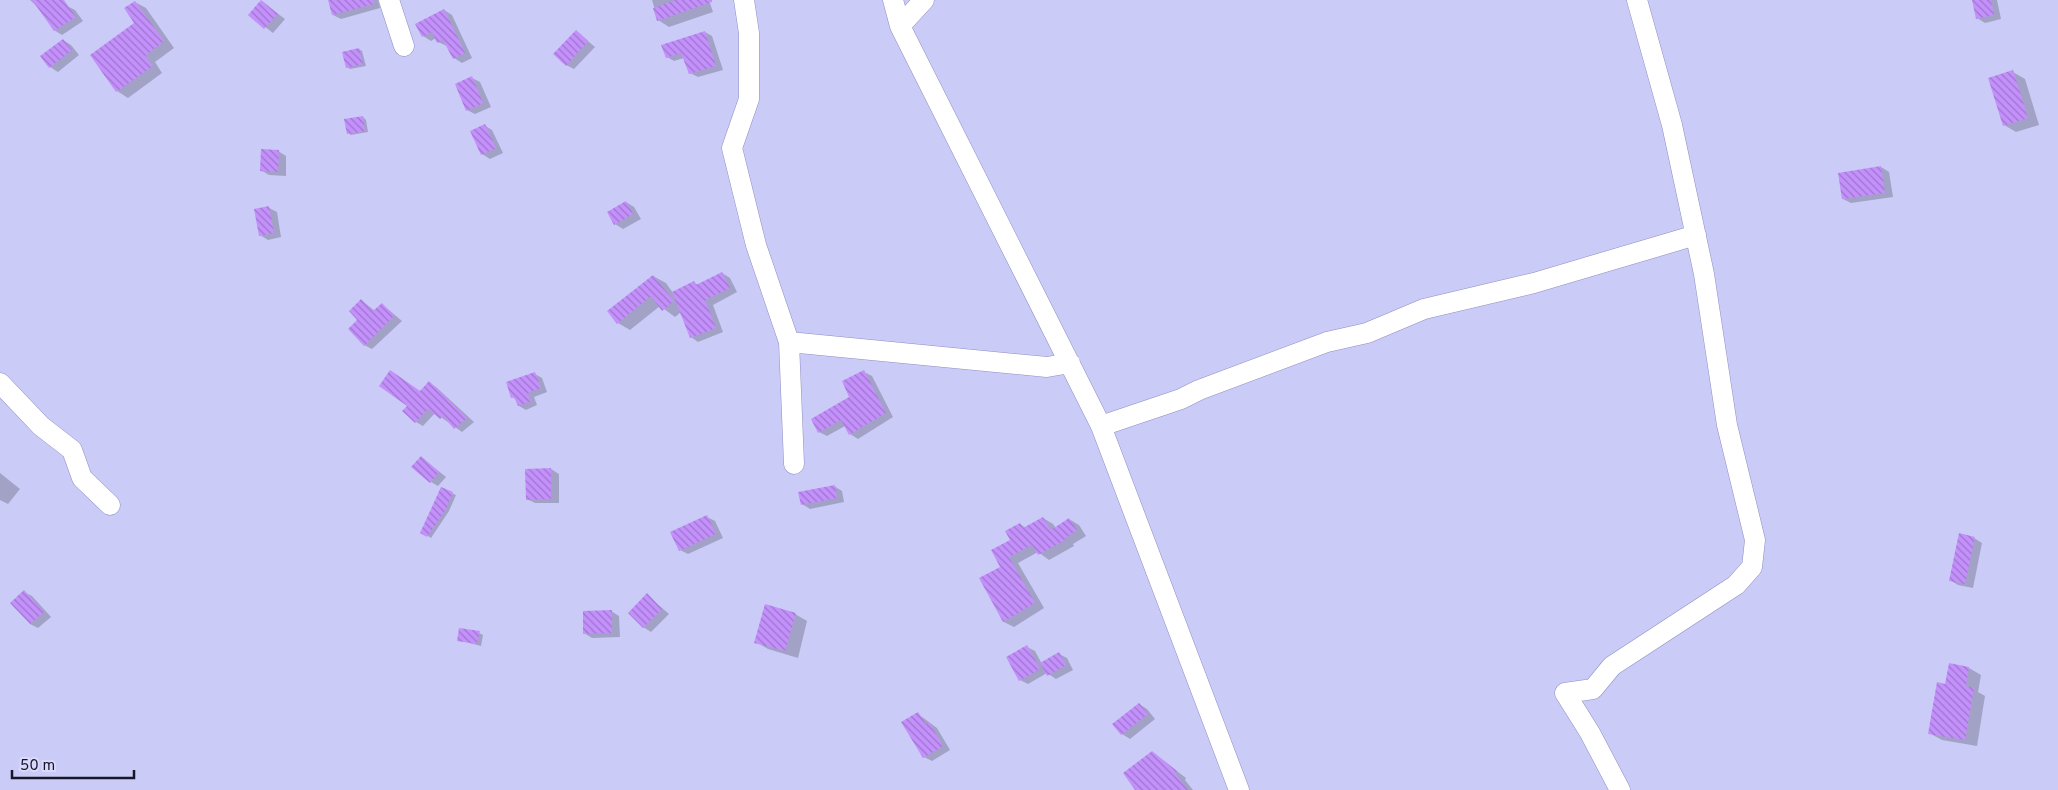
<svg xmlns="http://www.w3.org/2000/svg" width="2058" height="790" viewBox="0 0 2058 790" font-family="Overpass,sans-serif">
<defs>
<pattern id="building-back-hatch" width="6" height="6" patternUnits="userSpaceOnUse" patternTransform="scale(1.25)"><rect width="6" height="6" fill="#c490fc"/><path d="M-1 5l2 2M0 0l6 6M5-1l2 2" fill="none" stroke="#9e75cc"/></pattern>
</defs>
<rect width="100%" height="100%" fill="#cbcbf8"/>
<path fill="#0003" d="M30 0H55L75 10 83 21 62 35 54 30 41 10Z
M329 0H378L380 8 341 19 333 15Z
M652 0H709L713 12 669 27 658 20Z
M1974 0H1997L2001 19 1985 23 1977 18Z
M261 1 285 19 273 33 250 15Z
M135 2 146 8 174 48 155 62 162 73 128 98 117 91 92 55 136 24Z
M444 10 452 15 472 58 462 63 454 58 447 46 438 42 436 38 431 41 423 36 417 24Z
M576 31 595 47 574 69 566 65Z
M705 32 712 36 723 70 698 77 690 73 684 58 674 61 667 57Z
M63 40 71 45 79 55 58 72 50 67Z
M359 49 362 51 366 66 350 69 347 67Z
M2013 72 2025 79 2039 125 2016 132 2004 125Z
M472 78 480 82 491 107 475 114 467 110Z
M363 117 366 120 368 132 351 135 348 133Z
M484 125 492 130 503 153 490 159 482 154Z
M278 151 286 156V176L269 175 262 171Z
M1881 167 1889 172 1893 197 1851 203 1843 199Z
M626 202 634 207 641 219 623 229 615 224Z
M269 208 277 212 281 237 268 240 260 235Z
M722 273 730 278 737 292 713 305 723 332 698 342 691 337 681 312 675 317 660 306 630 330 618 323 653 276 666 283 673 293 694 283 699 285Z
M361 300 375 311 382 304 402 321 372 349 364 345 359 320Z
M864 372 872 376 893 417 858 439 850 434 845 426 827 436 819 432 851 398Z
M535 374 542 378 547 392 534 397 537 405 526 410 519 406 517 400 512 397Z
M429 383 436 387 474 422 462 432 435 413 423 426 416 422 404 411Z
M421 457 446 477 438 486 431 482Z
M551 469 559 474V503H535L527 499Z
M0 473 20 489 8 504 0 500Z
M834 486 842 491 844 502 810 509 802 504Z
M441 488 456 495 449 511 431 538 422 532Z
M707 517 715 521 723 538 688 554 680 550Z
M1043 518 1053 524 1056 528 1069 519 1079 525 1086 536 1073 544 1074 546 1049 560 1038 552 1018 563 1044 608 1014 627 1004 622 981 579 1002 567 1020 524 1026 528Z
M1974 538 1982 543 1973 588 1958 585 1950 580Z
M24 592 32 596 51 617 38 628 30 624Z
M647 595 669 614 651 632 643 627Z
M611 611 619 616 620 637 592 638 584 633Z
M795 614 807 621 798 658 768 649 756 642Z
M479 633 483 635 481 646 458 640Z
M1027 647 1035 651 1042 664 1059 654 1067 658 1073 670 1056 679 1047 673 1028 684 1020 680Z
M1950 665 1969 668 1981 675 1978 692 1985 696 1977 746 1942 740 1929 733 1946 685Z
M1139 704 1147 709 1155 719 1130 739 1122 734 1114 724Z
M918 714 937 728 950 750 932 761 924 757Z
M1152 752 1186 778 1185 780 1193 790H1137Z"/>
<path fill="url(#building-back-hatch)" d="M32 0H64L76 17 54 31Z
M261 0 278 14 264 29 248 15Z
M328 0H373L374 4 332 15Z
M676 0H712V2L657 21 653 8Z
M1972 0H1991L1994 15 1976 19Z
M135 1 164 41 145 56 153 66 116 92 90 55 134 23 124 8Z
M444 9 465 53 453 59 443 40 437 43 432 32 422 37 415 24Z
M576 30 588 41 566 66 553 54Z
M705 31 716 66 689 74 681 53 666 58 661 45Z
M63 39 72 50 49 68 40 56Z
M359 48 363 64 346 68 342 52Z
M2013 70 2028 118 2003 126 1988 78Z
M472 76 483 103 466 111 455 84Z
M363 116 365 131 347 134 344 119Z
M485 124 496 148 481 155 470 131Z
M261 149 279 150 278 172 260 171Z
M1881 166 1885 193 1842 199 1838 173Z
M626 201 633 214 614 225 607 212Z
M269 206 274 233 259 236 254 209Z
M722 272 730 288 705 300 716 328 690 338 672 292 694 281 696 285Z
M653 275 674 301 662 311 651 296 617 324 607 311Z
M361 299 373 311 382 303 394 316 364 346 348 329 357 320 349 311Z
M390 370 420 391 429 381 467 418 454 429 443 416 440 419 428 409 415 423 402 411 407 406 379 386Z
M864 370 886 413 849 435 841 420 818 433 811 419 849 397 842 381Z
M535 372 541 388 528 393 531 401 518 406 514 397 511 398 506 382Z
M421 456 439 472 430 483 411 467Z
M551 468V499L526 500 525 469Z
M835 485 837 498 801 505 798 492Z
M441 487 453 492 446 509 427 537 420 533Z
M707 515 716 534 679 551 670 532Z
M1043 517 1051 530 1069 518 1077 530 1064 539 1065 540 1038 555 1032 545 1009 557 1035 603 1003 622 979 578 1000 567 991 550 1010 540 1005 531 1020 523 1023 528Z
M1959 533 1975 537 1965 584 1949 581Z
M24 590 44 612 30 624 10 603Z
M647 593 662 609 643 628 628 613Z
M765 604 796 613 785 651 754 643Z
M612 610V633L583 634V611Z
M459 628 480 631 477 644 457 641Z
M1027 645 1040 669 1019 681 1006 657Z
M1059 652 1066 665 1047 676 1040 663Z
M1949 663 1969 667 1966 686 1974 688 1965 740 1928 734 1937 682 1945 684Z
M1139 703 1148 714 1121 735 1112 724Z
M918 712 926 724 929 722 943 746 923 758 901 722Z
M1152 751 1177 771 1175 773 1188 790H1135L1123 773Z"/>
<g fill="none" stroke-linecap="round" stroke-linejoin="round">
<g stroke="#8f8ec3" stroke-width="21">
<path id="street" d="M389 0 404 46
M744 0 749 33V99L732 148 756 245 789 342 1047 367 1070 363
M893 0 900 26 1101 426 1239 790
M900 26 924 0
M789 342 794 464
M0 383 41 426 72 450 82 478 110 505
M1101 426 1181 399 1199 390 1327 342 1367 333 1424 309 1534 283 1696 235
M1620 790 1590 733 1565 693 1593 689 1612 666 1736 585 1752 567 1755 540 1727 425 1704 274 1672 125 1637 0"/>
</g>
<use href="#street" stroke="#fff" stroke-width="20"/>
</g>
<path d="M12 770v8h122v-8" fill="none" stroke="#18162a" stroke-width="2.5"/>
<text x="20" y="770" font-size="15" fill="#18162a" stroke="#d9d9fb" stroke-width="4" paint-order="stroke">50 m</text>
</svg>
